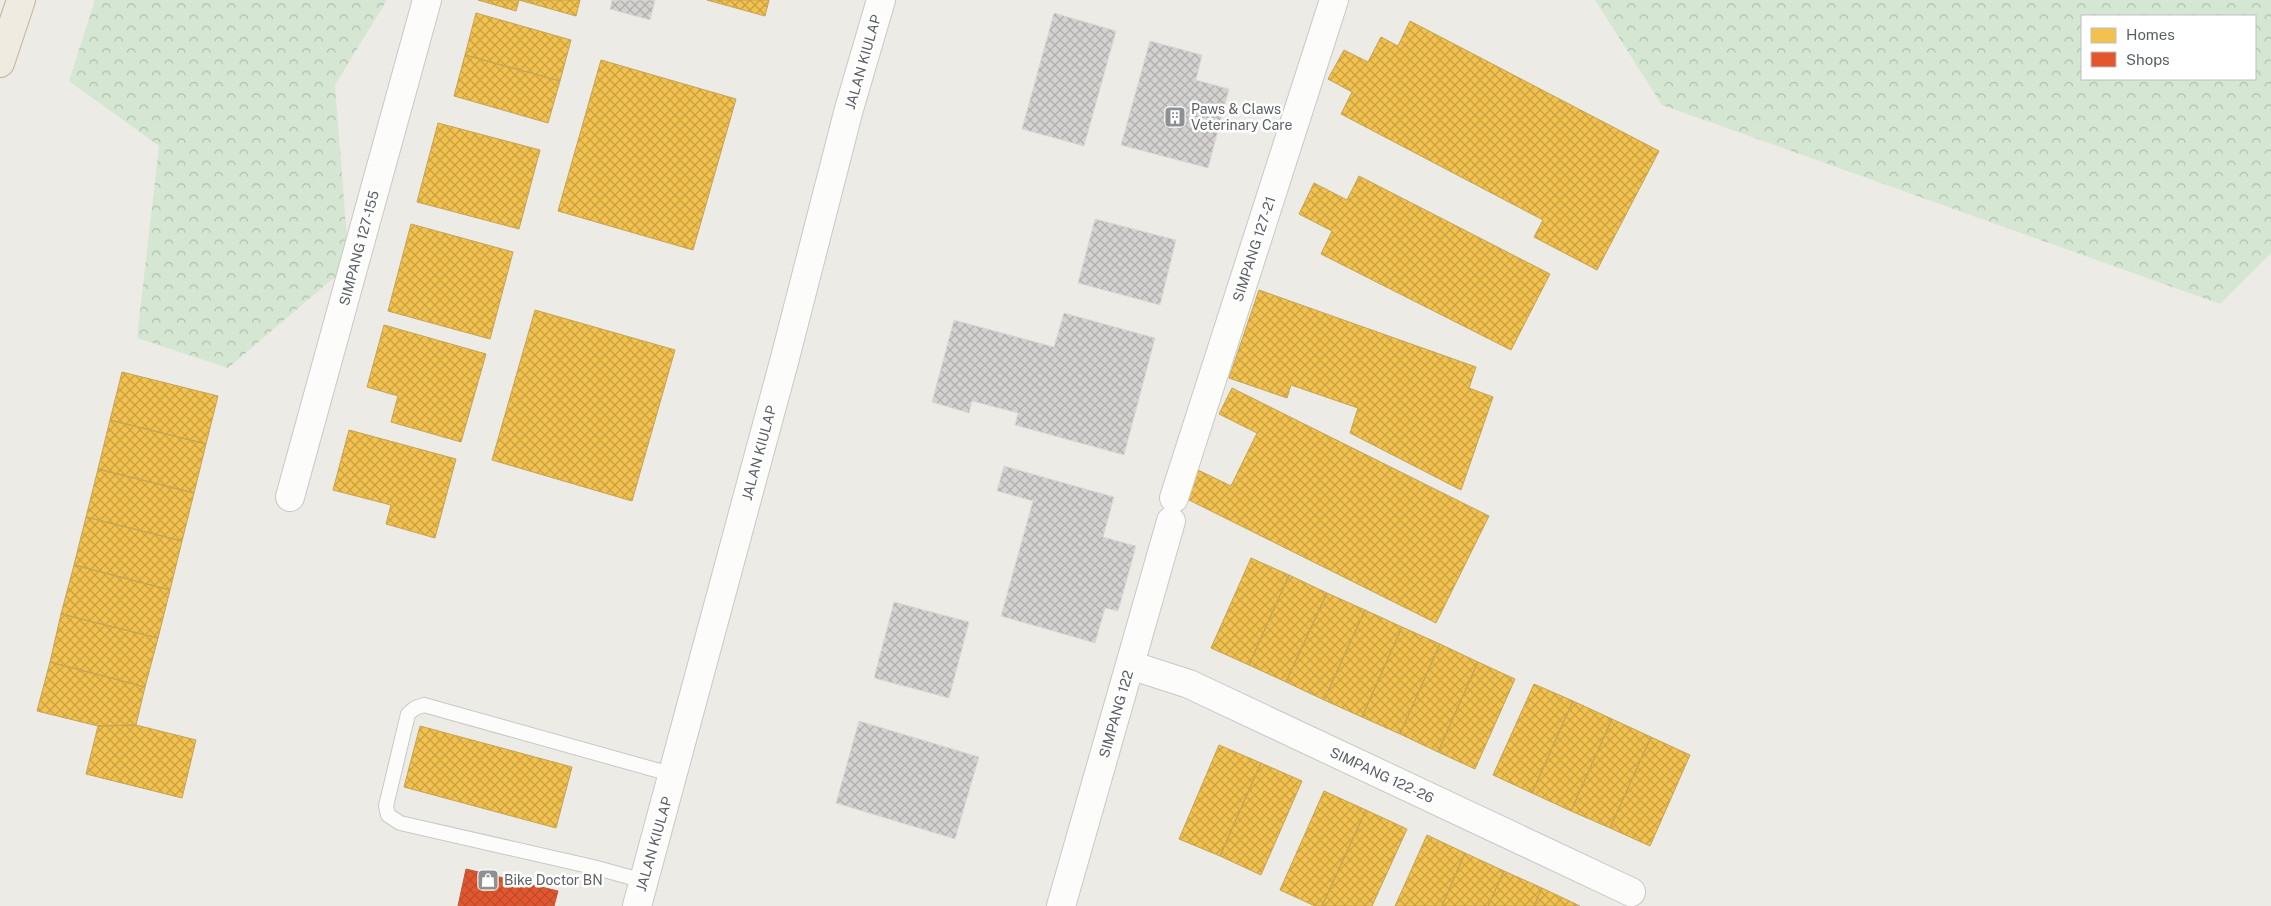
<svg xmlns="http://www.w3.org/2000/svg" width="2271" height="906" viewBox="0 0 2271 906" font-family="'Public Sans',sans-serif">
<defs>
<pattern id="forest-crowns" width="20" height="18" patternUnits="userSpaceOnUse" patternTransform="scale(1.25)"><rect width="20" height="18" fill="#d5e7d2"/><path d="M2 6a3 3 0 1 1 6 0M12 15a3 3 0 1 1 6 0" fill="none" stroke="#b0bfae"/></pattern>
<pattern id="homes-cross-hatch" width="8" height="8" patternUnits="userSpaceOnUse" patternTransform="scale(1.25)"><rect width="8" height="8" fill="#f2c14e"/><path d="M0 0l8 8M0 8l8-8" fill="none" stroke="#c7a044"/></pattern>
<pattern id="shops-cross-hatch" width="8" height="8" patternUnits="userSpaceOnUse" patternTransform="scale(1.25)"><rect width="8" height="8" fill="#e4572e"/><path d="M0 0l8 8M0 8l8-8" fill="none" stroke="#bc4b2b"/></pattern>
<pattern id="building-cross-hatch" width="8" height="8" patternUnits="userSpaceOnUse" patternTransform="scale(1.25)"><rect width="8" height="8" fill="#d3d2d0"/><path d="M0 0l8 8M0 8l8-8" fill="none" stroke="#aeaeac"/></pattern>
</defs>
<rect width="100%" height="100%" fill="#ecebe6"/>
<path fill="url(#forest-crowns)" fill-rule="evenodd" d="M95 0H387L335 85 349 265 228 368 137 338 159 146 69 81Z
M1595 0H2271V253L2220 304 1662 105ZM2255 16V79H2082V16Z"/>
<path fill="url(#homes-cross-hatch)" stroke="#c5a455" d="M478 0H580L576 16 519 0 516 11Z
M707 0H769L765 16Z
M476 13 571 40 560 81 465 55Z
M1410 21 1659 151 1597 270 1534 237 1543 220 1341 114 1352 92 1328 79 1344 50 1368 62 1381 37 1398 46Z
M465 55 560 81 548 123 454 96Z
M601 60 736 99 693 250 558 211Z
M438 123 540 150 519 229 417 202Z
M1359 176 1550 274 1511 350 1321 254 1332 231 1299 214 1314 183 1347 200Z
M411 224 513 252 490 339 388 311Z
M1259 290 1476 367 1469 388 1493 397 1461 490 1350 433 1358 408 1291 385 1287 398 1229 378Z
M535 310 675 350 632 501 492 460Z
M384 325 486 354 461 442 391 422 398 396 367 387Z
M122 372 218 396 206 444 110 420Z
M1232 388 1489 516 1436 623 1185 498 1198 470 1231 486 1257 433 1219 414Z
M110 420 206 444 194 493 98 469Z
M349 430 456 459 435 538 386 524 391 505 333 490Z
M98 469 194 493 182 541 86 517Z
M86 517 182 541 170 590 74 565Z
M1251 558 1289 575 1249 665 1211 648Z
M74 565 170 590 158 638 61 614Z
M1289 575 1327 593 1286 682 1249 665Z
M1327 593 1365 610 1324 700 1286 682Z
M1365 610 1402 627 1362 717 1324 700Z
M61 614 158 638 145 687 50 662Z
M1402 627 1440 644 1400 734 1362 717Z
M1440 644 1478 662 1438 752 1400 734Z
M50 662 145 687 136 725 98 726 37 711Z
M1478 662 1515 679 1475 769 1438 752Z
M1534 684 1573 701 1532 793 1493 775Z
M1573 701 1612 719 1571 811 1532 793Z
M1612 719 1651 737 1610 828 1571 811Z
M136 725 196 740 182 798 86 774 98 726Z
M420 726 572 767 556 828 404 787Z
M1651 737 1690 755 1650 846 1610 828Z
M1219 745 1261 763 1220 856 1179 839Z
M1261 763 1302 781 1261 875 1220 856Z
M1324 791 1366 810 1322 906H1315L1280 890Z
M1366 810 1407 829 1372 906H1322Z
M1427 835 1465 853 1442 906H1395Z
M1465 853 1504 871 1488 906H1442Z
M1504 871 1542 888 1534 906H1488Z
M1542 888 1580 906H1534Z"/>
<path fill="url(#shops-cross-hatch)" stroke="#bb5a3e" d="M466 869 558 891 554 906H458Z"/>
<path fill="url(#building-cross-hatch)" stroke="#dbd9d6" d="M612 0H655L650 20 610 9Z
M1054 13 1116 31 1084 146 1022 129Z
M1150 41 1202 55 1196 80 1229 89 1208 168 1121 145Z
M1095 219 1176 240 1160 305 1078 283Z
M1064 313 1155 338 1124 455 1015 425 1018 413 972 401 969 413 932 402 954 320 1054 347Z
M1004 466 1114 497 1103 537 1136 546 1118 611 1105 608 1095 643 1001 616 1033 501 997 491Z
M894 602 969 622 949 698 874 678Z
M859 721 979 757 955 839 836 803Z"/>
<g fill="none" stroke-linecap="round" stroke-linejoin="round">
<g stroke="#c8c8c7" stroke-width="16">
<path id="service" d="M644 881 593 867 400 823 388 815 386 806 408 714 415 708 424 705 674 775"/>
</g>
<g stroke="#c8c8c7" stroke-width="30">
<path id="minor" d="M290 497 427 0
M1174 498 1334 0
M1130 665 1189 684 1631 892
M637 906 785 358 849 109 881 0
M1061 906 1171 521"/>
</g>
<g stroke="#c2b395" stroke-width="30">
<path id="motorway" d="M0 63 21 0"/>
</g>
<use href="#service" stroke="#fcfcfb" stroke-width="14"/>
<use href="#minor" stroke="#fcfcfb" stroke-width="28"/>
<use href="#motorway" stroke="#efebe1" stroke-width="28"/>
</g>
<defs>
<g id="building-square" transform="scale(1.125)"><rect x="-9" y="-9" width="18" height="18" rx="4" fill="#8e9192" stroke="#fff"/><path d="M-4-6H4V6H1V3H-1V6H-4ZM-2.5-4.3h1.7v1.8h-1.7ZM.8-4.3h1.7v1.8H.8ZM-2.5-1h1.7V.8h-1.7ZM.8-1h1.7V.8H.8Z" fill="#fff"/></g>
<g id="shop-square" transform="scale(1.125)"><rect x="-9" y="-9" width="18" height="18" rx="4" fill="#8e9192" stroke="#fff"/><path d="M-5-2.5h2.3a2.7 3.5 0 0 1 5.4 0H5L5.5 6h-11ZM-1.5-2.5h3a1.5 2.3 0 0 0-3 0Z" fill="#fff"/></g>
</defs>
<g fill-rule="evenodd">
<use href="#building-square" x="1175" y="117"/>
<use href="#shop-square" x="488" y="880"/>
</g>
<g text-anchor="middle" stroke-width="5" stroke-linejoin="round" paint-order="stroke">
<g font-size="14" fill="#5c6064" stroke="#fff">
<text transform="translate(863 62) rotate(-74)" y="5">JALAN KIULAP</text>
<text transform="translate(359 248) rotate(-75)" y="5">SIMPANG 127-155</text>
<text transform="translate(1254 249) rotate(-72)" y="5">SIMPANG 127-21</text>
<text transform="translate(759 453) rotate(-75)" y="5">JALAN KIULAP</text>
<text transform="translate(1116 714) rotate(-74)" y="5">SIMPANG 122</text>
<text transform="translate(1382 775) rotate(25)" y="5">SIMPANG 122-26</text>
<text transform="translate(654 844) rotate(-74)" y="5">JALAN KIULAP</text>
</g>
<g font-size="14" fill="#5c6064" stroke="#fff" text-anchor="start">
<text x="1191" y="114">Paws &amp; Claws<tspan x="1191" dy="16">Veterinary Care</tspan></text>
<text x="504" y="885">Bike Doctor BN</text>
</g>
</g>
<rect x="2081" y="15" width="175" height="65" fill="#ffffff" stroke="#bebfc1"/>
<rect x="2091" y="28" width="25" height="15" fill="#f2c14e" stroke="#bebfc1"/>
<text x="2126" y="40" font-size="15" fill="#5c6064">Homes</text>
<rect x="2091" y="52" width="25" height="15" fill="#e4572e" stroke="#bebfc1"/>
<text x="2126" y="65" font-size="15" fill="#5c6064">Shops</text>
</svg>
